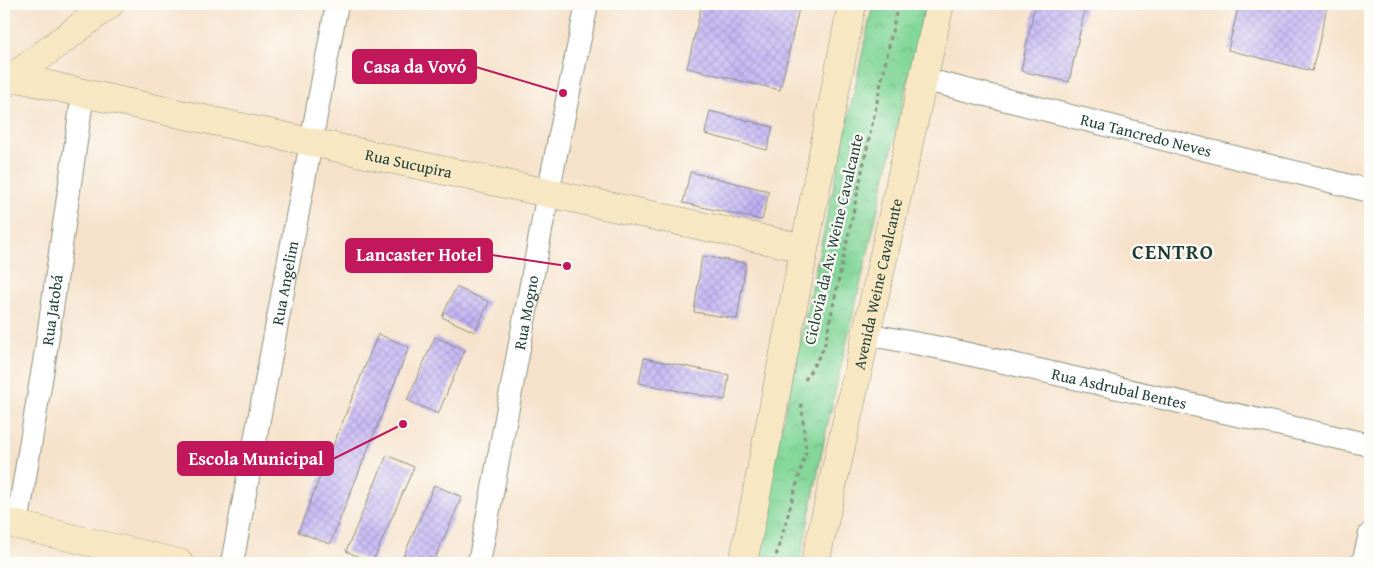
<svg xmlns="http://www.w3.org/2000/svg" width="1374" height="567" viewBox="0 0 1374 567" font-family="'Gentium Book Plus',serif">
<defs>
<pattern id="park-crowns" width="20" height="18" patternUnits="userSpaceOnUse" patternTransform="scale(1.25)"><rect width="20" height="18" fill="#83d799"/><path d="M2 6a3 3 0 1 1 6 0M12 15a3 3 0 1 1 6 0" fill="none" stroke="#71b984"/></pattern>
<pattern id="building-cross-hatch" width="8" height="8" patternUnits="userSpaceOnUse" patternTransform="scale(1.25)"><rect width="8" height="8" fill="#bfb0f5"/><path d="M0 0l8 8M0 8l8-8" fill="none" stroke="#9b90c7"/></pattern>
</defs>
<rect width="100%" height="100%" fill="#fdfcf7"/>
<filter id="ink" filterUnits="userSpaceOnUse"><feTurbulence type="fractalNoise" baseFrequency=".02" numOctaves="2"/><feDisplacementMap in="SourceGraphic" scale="10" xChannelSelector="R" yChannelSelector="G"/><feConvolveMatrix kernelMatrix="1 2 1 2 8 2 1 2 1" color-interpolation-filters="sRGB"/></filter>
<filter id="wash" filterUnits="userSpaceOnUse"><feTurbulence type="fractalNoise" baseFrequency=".0096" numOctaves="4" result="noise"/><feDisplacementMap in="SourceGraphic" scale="20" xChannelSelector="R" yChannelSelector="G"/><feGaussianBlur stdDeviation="1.12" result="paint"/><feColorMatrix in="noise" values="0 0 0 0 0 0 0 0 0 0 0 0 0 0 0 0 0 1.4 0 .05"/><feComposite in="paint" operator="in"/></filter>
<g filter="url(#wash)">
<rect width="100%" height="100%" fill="#f6e2ca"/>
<path fill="url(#park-crowns)" stroke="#518a66" d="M873 4H926L827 426 800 563H752Z"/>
<g id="blocks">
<path fill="url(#building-cross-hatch)" d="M702 4H800L780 90 687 68Z
M1035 4H1086L1069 82 1021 71Z
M1239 4H1328L1312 71 1228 50Z
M710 111 773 127 767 150 705 134Z
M690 172 769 191 762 220 683 203Z
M702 256 746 263 737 319 694 312Z
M456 287 489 302 475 332 442 317Z
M378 334 409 347 330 544 298 532Z
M435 337 465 350 438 414 407 400Z
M644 358 729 375 725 400 639 383Z
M387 455 414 467 372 563 346 551Z
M434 485 462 497 433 563H405L401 562Z"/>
</g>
</g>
<g filter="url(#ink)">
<use href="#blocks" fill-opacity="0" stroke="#8a907f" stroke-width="1"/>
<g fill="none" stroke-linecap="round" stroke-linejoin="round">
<g stroke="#8a907f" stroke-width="24">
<g id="street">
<path id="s1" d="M923 79 1370 191"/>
<path id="s2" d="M866 334 946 349 1370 445"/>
<path id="s3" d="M17 525 46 350 83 93"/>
<path id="s4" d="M232 563 337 4"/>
<path id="s5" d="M479 563 548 193 587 4"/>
<path d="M1363 563 1370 534"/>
</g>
</g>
<g stroke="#8a907f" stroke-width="29">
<g id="secondary">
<path id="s6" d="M14 77 83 93 804 248"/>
<path d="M4 84 110 4"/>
<path d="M4 522 179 563"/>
<path d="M743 563 852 4"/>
<path id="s7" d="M815 563 940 4"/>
</g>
</g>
<path stroke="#8a907f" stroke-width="3" stroke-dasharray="4 4" stroke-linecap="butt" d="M805 380 824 348 898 4
M774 563 806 452 801 400"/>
<use href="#street" stroke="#fff" stroke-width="22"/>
<use href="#secondary" stroke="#f7e8c3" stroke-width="28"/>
</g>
</g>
<g text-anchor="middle" stroke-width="4.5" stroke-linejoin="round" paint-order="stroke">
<g font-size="16" fill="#1f3d34" stroke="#fdfcf7">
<text dy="6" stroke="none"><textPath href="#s1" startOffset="230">Rua Tancredo Neves</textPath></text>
<text dy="6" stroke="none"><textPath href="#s6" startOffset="404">Rua Sucupira</textPath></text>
<text transform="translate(833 239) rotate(-77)" y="6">Ciclovia da Av. Weine Cavalcante</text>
<text dy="6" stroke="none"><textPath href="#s4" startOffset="285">Rua Angelim</textPath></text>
<text dy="6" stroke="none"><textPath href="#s7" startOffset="286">Avenida Weine Cavalcante</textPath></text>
<text dy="6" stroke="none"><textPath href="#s3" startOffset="218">Rua Jatobá</textPath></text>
<text dy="6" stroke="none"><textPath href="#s5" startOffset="255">Rua Mogno</textPath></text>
<text dy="6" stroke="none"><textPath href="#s2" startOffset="259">Rua Asdrubal Bentes</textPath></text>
</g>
<g font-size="21" font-weight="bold" letter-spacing="1" fill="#1f3d34" stroke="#fdfcf7">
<text x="1173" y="259">CENTRO</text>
</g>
</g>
<path fill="none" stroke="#c2185b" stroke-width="2" d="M563 93L476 67M567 266L492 255M403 424L333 459"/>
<g fill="#c2185b" stroke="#fdfcf7" stroke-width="2">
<circle cx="563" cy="93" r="5"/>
<circle cx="567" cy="266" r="5"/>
<circle cx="403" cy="424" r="5"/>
</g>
<g fill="#c2185b" stroke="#c2185b" stroke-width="2">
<rect x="353" y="50" width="123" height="33" rx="5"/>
<rect x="346" y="239" width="146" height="33" rx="5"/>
<rect x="178" y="442" width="155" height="33" rx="5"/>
</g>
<g font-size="18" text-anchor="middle" font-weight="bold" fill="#fff">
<text x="415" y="73">Casa da Vovó</text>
<text x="419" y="261">Lancaster Hotel</text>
<text x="256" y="465">Escola Municipal</text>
</g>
<rect width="1374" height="567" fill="none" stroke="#fdfcf7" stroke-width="20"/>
</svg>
